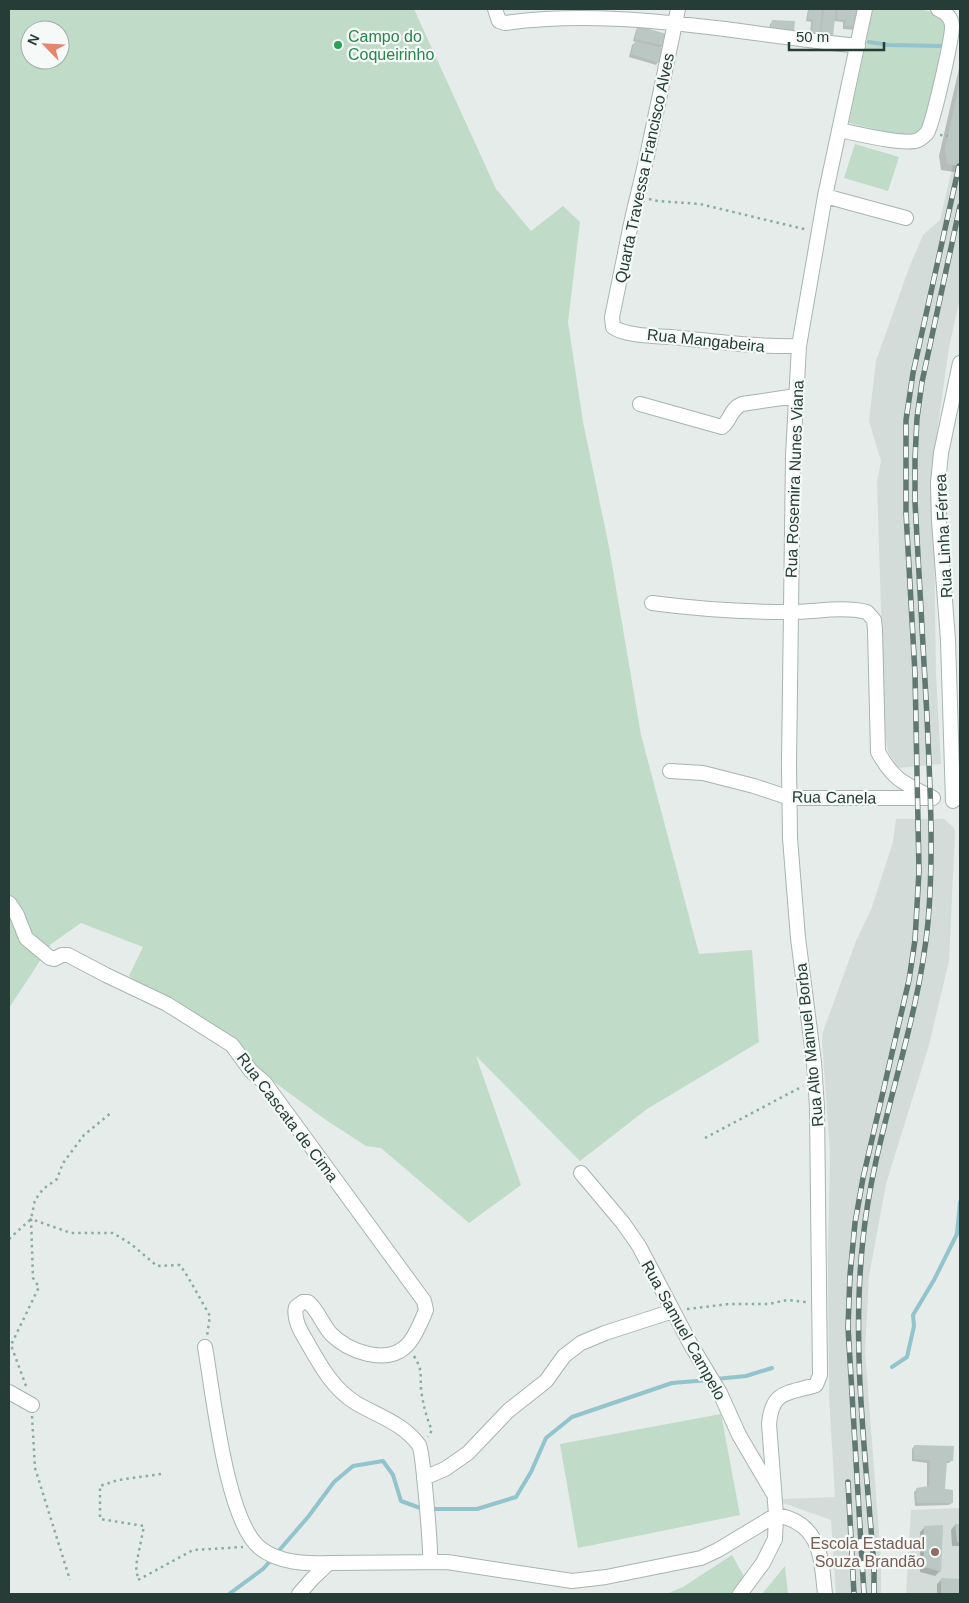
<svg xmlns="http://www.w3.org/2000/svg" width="969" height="1603" viewBox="0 0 969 1603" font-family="Helvetica,sans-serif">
<rect width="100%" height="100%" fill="#e5ece9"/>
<path fill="#d3dcd8" d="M953 165 960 166V298L949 347 933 462 936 675 941 764 898 768 888 752 885 733 877 483 881 461 869 421 876 361 909 268 923 235 940 220Z
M896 819H944L953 827 955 831 949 961 929 1045 886 1184 869 1276 865 1351 881 1560V1594H836L831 1520 783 1503 782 1499 835 1497 829 1396 828 1257 830 1152 822 1041 823 1032 856 941 871 910 893 842Z
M960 1508V1594H906L911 1510Z"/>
<path fill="#c0dbc7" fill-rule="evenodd" d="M9 9H414L496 189 531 231 563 206 580 222 568 322 583 422 609 547 641 735 699 954 752 950 759 1042 647 1109 580 1161 476 1056 521 1185 469 1223 381 1148 366 1146 326 1120 129 976 143 947 81 923 51 944 9 1008ZM30 30H60V60H30Z
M873 9C895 9 932 5 949 21L922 135 912 138 849 123Z
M855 144 899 157 888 191 844 178Z
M721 1414 740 1515 578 1548 560 1444Z
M732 1555 746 1580 732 1594H666L683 1587Z
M785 1566 788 1594H762Z"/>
<path fill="#0003" d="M808 9H860L856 30 843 29V22L834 21 832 36 829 38 818 37 819 32 816 35H810L811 22 806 21Z
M773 21 793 30 790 33 769 31 770 24Z
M638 27 663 45 659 49 658 62 656 65 629 57 632 45 636 42 633 41 636 30Z
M960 64V173L941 170 939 156Z
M914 1446 952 1460 949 1463H945L944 1490 952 1503 949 1505 915 1506 914 1492 917 1489 927 1488V1463L912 1461V1449Z
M955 1525H960V1546H952L951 1530Z
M925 1527 940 1571 935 1576 920 1572V1532Z
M942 1579 960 1580V1594H937V1584Z"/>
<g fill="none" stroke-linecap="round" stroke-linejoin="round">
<path stroke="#93c3cb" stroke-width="4" d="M869 42 889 45 943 46
M892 1367 907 1357 914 1326 913 1315 934 1280 957 1234 960 1202
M716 1379 746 1376 772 1368
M430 1509H477L516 1497 531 1472 546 1438 572 1417 672 1383 709 1380
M276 1554 308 1517 334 1482 353 1466 383 1461 393 1475 401 1501 423 1509
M229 1594 263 1569 272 1559"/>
</g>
<path fill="#bac7c2" d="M809 9H822L820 33 812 32 813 19H808Z
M824 9H836L833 36 821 35Z
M838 9H862L860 27 845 26 846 20 837 19Z
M772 20 795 21 794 30 771 29Z
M638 26 667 34 665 46 635 39Z
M635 41 663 48 660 63 631 54Z
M959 85 960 86V166L947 164 945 149Z
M914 1445 954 1446 953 1461H947L945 1489 953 1490V1503H917L916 1488 929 1486 930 1460 914 1459Z
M955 1524H960V1542H957Z
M943 1525 941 1572 924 1567V1526Z
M941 1578 960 1579V1594H941Z"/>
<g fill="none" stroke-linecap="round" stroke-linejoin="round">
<g stroke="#a8b4b0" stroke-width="16">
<path id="minor" d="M495 9 499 21 505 23C579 13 652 20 725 29 769 35 813 41 858 46
M678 9 647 156 632 219 612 317 613 327C627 337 663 336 681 338 720 342 759 347 799 346
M839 130C855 133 906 146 918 140 921 139 925 135 927 133 933 123 953 36 952 25 951 17 945 12 938 9
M825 196 906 218
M640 404 722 427C731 420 730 409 742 404L796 396
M652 603C697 609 744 612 790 612 816 612 842 606 867 612L874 620 875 629 878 752C894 781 905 784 933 798
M670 771 703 773 754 786 790 798H930
M953 801 948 640 939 521 938 483 941 453 960 363
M9 903 17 915 26 938 50 958 54 959 62 955H68L106 975 167 1004 232 1045 251 1071 264 1082 424 1301 426 1310C422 1320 413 1341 405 1347 385 1365 348 1351 331 1334 322 1324 318 1310 308 1302H303L296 1307C293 1319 301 1332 307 1342 320 1365 333 1389 356 1403 378 1416 403 1423 419 1445 423 1452 431 1548 430 1562
M581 1173 623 1223 639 1246 691 1345 720 1393 739 1435 773 1493
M205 1347C213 1392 226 1521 260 1548 279 1563 306 1564 329 1563
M9 1392 32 1405
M424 1478 445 1469 468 1453 508 1411 546 1381 564 1356 581 1343 605 1333 673 1311
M299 1594 312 1579 329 1563 447 1562 572 1581 606 1577 701 1558 718 1550 776 1515C821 1523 821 1557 825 1594
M740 1594 763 1563 775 1539 776 1515 769 1424C772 1390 787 1394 816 1385L820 1375 817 1108 814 1062 798 938 790 838 789 765 793 455 799 346 825 196 865 9"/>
</g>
<path stroke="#89aca0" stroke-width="2.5" stroke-dasharray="2.5 4" stroke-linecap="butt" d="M940 135 948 136
M649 199 658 201 700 204 808 230
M705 1138 803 1086
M9 1239 31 1219 35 1200 43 1189 57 1179 63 1163 84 1135 112 1112
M687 1309 729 1304H769L787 1300 806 1302
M414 1356C423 1371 420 1373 421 1389 423 1404 426 1417 432 1430L428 1437
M26 1386 11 1345 39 1287 33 1278 31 1219 71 1233H113L131 1244 157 1266 180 1265 188 1277 210 1316 207 1336
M32 1416 35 1468 70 1580
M161 1474 118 1480 100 1486V1519L144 1526 136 1566 138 1580 193 1550 243 1547"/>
<use href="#minor" stroke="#fff" stroke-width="14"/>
<g stroke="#617771" stroke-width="5.5">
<path id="rail" d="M848 1482 854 1594
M864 1594 848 1327 850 1275 855 1223 863 1178 909 980 915 940 919 871 915 674 906 513V420L913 373 959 166
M874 1594V1567C866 1458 851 1348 863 1239 874 1131 918 1030 928 922 934 854 930 785 927 717 923 645 919 573 915 502V459L917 418 922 382 960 206"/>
</g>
<use href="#rail" stroke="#f5f9f7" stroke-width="4" stroke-dasharray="11" stroke-linecap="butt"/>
</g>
<circle fill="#2e9e5b" stroke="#f5f9f7" stroke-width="2" cx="338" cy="45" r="5"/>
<circle fill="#8d6e63" stroke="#f5f9f7" stroke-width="2" cx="935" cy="1552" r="5"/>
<g text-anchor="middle" stroke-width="4.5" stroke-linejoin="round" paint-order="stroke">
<g font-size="16" fill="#27864d" stroke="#f5f9f7" text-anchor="start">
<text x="348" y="42">Campo do<tspan x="348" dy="18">Coqueirinho</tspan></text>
</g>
<g font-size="16" fill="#263c36" stroke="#f5f9f7">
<text transform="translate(644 168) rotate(-78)" y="6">Quarta Travessa Francisco Alves</text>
<text transform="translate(706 340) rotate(6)" y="6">Rua Mangabeira</text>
<text transform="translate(794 479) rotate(-88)" y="6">Rua Rosemira Nunes Viana</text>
<text transform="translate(943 536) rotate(-93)" y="6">Rua Linha Férrea</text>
<text transform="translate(834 797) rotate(1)" y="6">Rua Canela</text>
<text transform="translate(809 1045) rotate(-96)" y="6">Rua Alto Manuel Borba</text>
<text transform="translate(288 1117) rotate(53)" y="6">Rua Cascata de Cima</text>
<text transform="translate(684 1330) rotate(61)" y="6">Rua Samuel Campelo</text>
</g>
<g font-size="16" fill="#785e54" stroke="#f5f9f7" text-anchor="end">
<text x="925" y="1549">Escola Estadual<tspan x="925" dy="18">Souza Brandão</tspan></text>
</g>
</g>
<rect width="969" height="1603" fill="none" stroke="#263c36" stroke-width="20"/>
<g transform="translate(45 45) rotate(294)"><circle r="24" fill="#f5f9f7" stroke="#a2adaa"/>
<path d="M0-4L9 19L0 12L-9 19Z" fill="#e2876d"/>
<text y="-8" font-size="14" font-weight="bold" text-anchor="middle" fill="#263c36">N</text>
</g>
<path d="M789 42v8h95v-8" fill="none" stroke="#263c36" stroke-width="2.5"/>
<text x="796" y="42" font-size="15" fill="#263c36" stroke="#f5f9f7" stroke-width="4" paint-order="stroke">50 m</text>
</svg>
